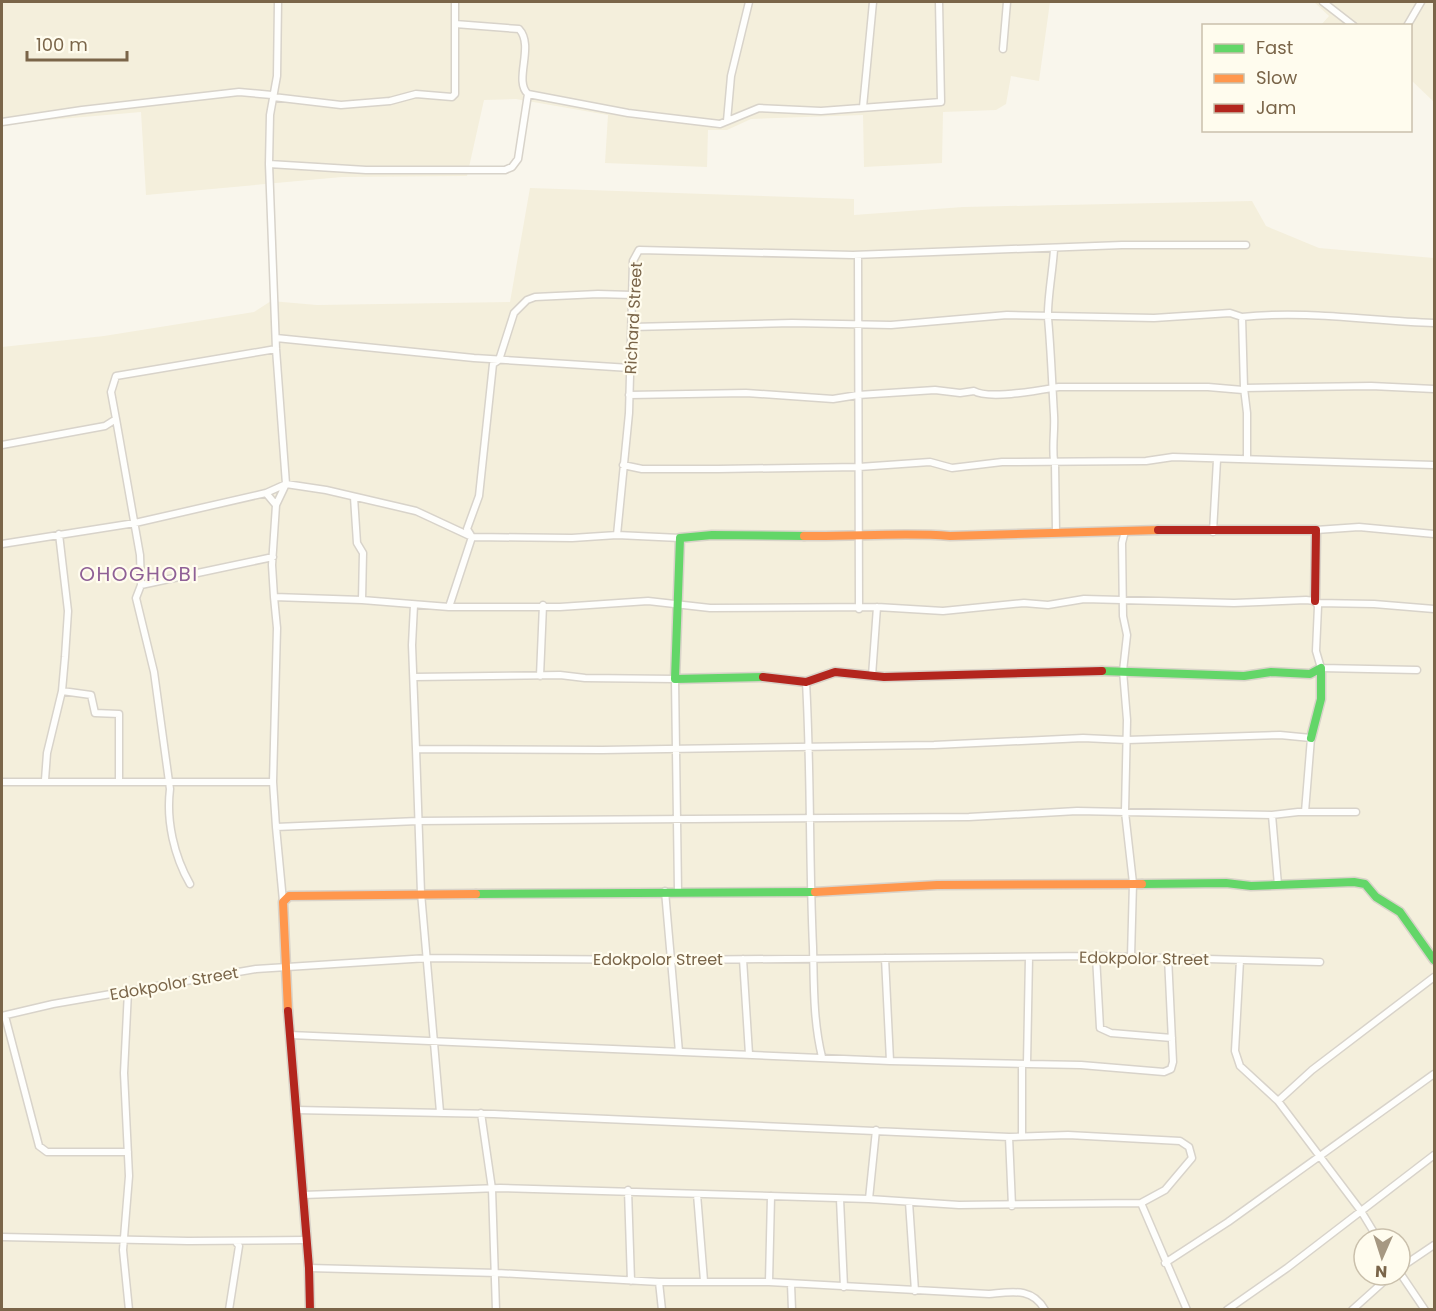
<svg xmlns="http://www.w3.org/2000/svg" width="1436" height="1311" viewBox="0 0 1436 1311" font-family="Poppins,sans-serif">
<rect width="100%" height="100%" fill="#f9f6ec"/>
<path fill="#f4efdc" fill-rule="evenodd" d="M2 2H1050L1039 81 1011 76 1006 104 996 110 943 112 942 163 864 167 863 115 751 119 727 130H708L707 167 605 163 608 115 516 99 484 100 467 176 342 177 146 195 141 112 2 124Z
M1314 2H1434V102L1411 80 1410 26 1321 25 1329 16Z
M530 188 854 199V215L963 207 1252 201 1266 226 1319 248 1434 258V1309L2 1310V347L104 336 254 312 271 301 317 305 510 302ZM1364 1239H1400V1275H1364Z"/>
<g fill="none" stroke-linecap="round" stroke-linejoin="round">
<g stroke="#d8d3ca" stroke-width="9">
<path id="street" d="M1323 2 1354 26
M455 24 519 29C535 46 513 81 528 94L628 113 720 124 759 108 821 111 941 102 939 2
M1407 26 1421 2
M1003 49 1007 2
M273 97 341 105 390 101 416 94 452 97 455 94V2
M863 107 873 2
M727 121 731 76 749 2
M2 122 82 110 239 92 272 95
M269 164 366 170H505L512 167 518 159 528 94
M1054 249C1053 269 1047 301 1048 318 1051 351 1052 382 1054 415 1055 431 1052 444 1054 461
M858 255 859 609
M632 327 792 323 891 325 1007 315 1154 318 1230 313 1242 317
M276 338 474 358 630 368
M1244 388 1242 317C1306 310 1370 321 1434 323
M629 395 746 393 833 399 858 395 935 390 960 393 974 391C989 400 1041 390 1059 387H1208L1243 390
M116 419 140 555 141 585 136 598 154 672 170 789C166 821 174 856 190 884
M2 445 105 426 116 419 111 392 116 376 276 349
M1247 458V413L1244 388 1371 386 1434 389
M1055 462 1056 532
M623 465 642 469H718L859 467 930 462 952 468 1002 462 1146 461 1173 457 1434 465
M266 493 276 505 272 565 274 597
M354 497 357 543 363 553 362 600
M276 505 286 484 276 349 269 164 270 115 277 76 278 2
M1316 530 1359 527 1434 534
M1125 531 1122 543 1123 616 1127 635 1123 671 1127 720 1125 812 1133 883 1131 957
M1213 532 1217 460
M617 535 629 413 633 261 639 250 853 255 1122 245H1246
M2 544 135 523 266 493 286 484 326 490 416 511 472 537 572 538 617 535 680 538
M141 585 273 557
M1317 603 1374 604 1434 609
M414 605 412 645 416 749
M449 607 472 537 467 529 479 496 493 364 499 360 514 313 527 300 535 297 598 294 632 295
M540 676 543 605
M872 676 877 607
M414 677 560 675 585 678 675 679 678 891
M806 682C811 770 809 859 813 947 814 984 813 1020 822 1057
M62 691 91 695 95 713 119 714V782
M1127 740 1280 735 1311 738 1305 812
M45 780 47 753 62 691 65 657 68 611 59 534
M2 782H273
M1272 815 1278 885
M276 827 273 782 277 628 274 597 362 600 449 607H560L648 601 710 608 877 607 943 611 1024 603 1048 605 1084 599 1234 603 1306 600 1315 601 1318 606 1316 651 1321 668 1417 670
M665 891 679 1052
M283 901 276 827 418 821 969 817 1077 811 1272 815 1298 812H1356
M1096 956 1100 1028 1111 1033 1172 1038
M885 958 890 1061
M743 959 749 1054
M1240 960 1235 1051 1240 1066 1278 1101 1361 1211 1378 1239
M128 991 124 1073 129 1176 123 1250 129 1310
M2 1016 53 1004 256 969 428 958 669 960 1096 956 1320 962
M5 1016 39 1146 47 1152H128
M290 1035 890 1061 1081 1065 1164 1072 1171 1069 1173 1062 1168 957
M1022 1064V1136
M1027 1064 1029 957
M1278 1101 1312 1070 1434 977
M295 1110 494 1114 1009 1137 1068 1135 1180 1141 1189 1147 1192 1158 1165 1190 1141 1203 1187 1310
M440 1112 421 893 416 749 602 750 934 745 1083 738 1126 740
M481 1113 492 1189 496 1310
M1009 1137 1012 1206
M628 1190 631 1281
M697 1194 704 1281
M303 1195 500 1188 869 1199 959 1205 1141 1203
M840 1199 844 1287
M869 1199 876 1130
M909 1202 915 1291
M2 1237 188 1241 306 1240
M1165 1263 1228 1222 1434 1074
M309 1268 497 1273 659 1282H769L989 1294C1012 1292 1032 1287 1045 1310
M1400 1268 1434 1245
M1400 1273 1425 1310
M659 1282 662 1310
M769 1282 771 1196
M791 1284 792 1310
M229 1310 239 1246 235 1241
M1227 1310 1287 1268 1434 1155
M1352 1310 1391 1275"/>
</g>
<g stroke="#d9d3c9" stroke-width="11">
<path id="fast" d="M1102 671 1244 676 1271 672 1310 674 1321 668V699L1311 738
M763 677 675 679 680 538 712 535 804 536
M1142 884 1226 883 1251 886 1354 882 1365 884 1376 897 1400 912 1434 960
M476 894 815 892"/>
</g>
<g stroke="#d9d3c9" stroke-width="11">
<path id="slow" d="M804 536C853 537 902 532 950 536L1158 530
M815 892 937 885 1142 884
M288 1011 283 902 289 896 476 894"/>
</g>
<g stroke="#d9d3c9" stroke-width="11">
<path id="jam" d="M1158 530H1316L1315 601
M763 677 806 682 835 672 884 677 1102 671
M288 1011 309 1268 310 1310"/>
</g>
<use href="#street" stroke="#fefefc" stroke-width="6"/>
<use href="#fast" stroke="#63d668" stroke-width="8"/>
<use href="#slow" stroke="#ff974d" stroke-width="8"/>
<use href="#jam" stroke="#b3261e" stroke-width="8"/>
</g>
<g text-anchor="middle" stroke-width="4.5" stroke-linejoin="round" paint-order="stroke">
<g font-size="16" fill="#7a6549" stroke="#fffcee">
<text transform="translate(633 318) rotate(-87)" y="6">Richard Street</text>
<text transform="translate(1144 958) rotate(1)" y="6">Edokpolor Street</text>
<text x="658" y="965">Edokpolor Street</text>
<text transform="translate(174 983) rotate(-10)" y="6">Edokpolor Street</text>
</g>
<g font-size="20" letter-spacing="1.5" fill="#8f6096" stroke="#fffcee">
<text x="139" y="581">OHOGHOBI</text>
</g>
</g>
<rect width="1436" height="1311" fill="none" stroke="#7a6549" stroke-width="6"/>
<rect x="1202" y="24" width="210" height="108" fill="#fffcee" stroke="#cac0ac" stroke-width="1.5"/>
<rect x="1214" y="44" width="30" height="9" fill="#63d668" stroke="#cac0ac" stroke-width="1.5"/>
<text x="1256" y="54" font-size="18" fill="#7a6549">Fast</text>
<rect x="1214" y="74" width="30" height="9" fill="#ff974d" stroke="#cac0ac" stroke-width="1.5"/>
<text x="1256" y="84" font-size="18" fill="#7a6549">Slow</text>
<rect x="1214" y="104" width="30" height="9" fill="#b3261e" stroke="#cac0ac" stroke-width="1.5"/>
<text x="1256" y="114" font-size="18" fill="#7a6549">Jam</text>
<g transform="translate(1382 1257) rotate(183)"><circle r="28" fill="#fffcee" stroke="#cac0ac" stroke-width="1.5"/>
<path d="M0-4.5L10 22L0 15L-10 22Z" fill="#a69882"/>
<text y="-9" font-size="16" font-weight="bold" text-anchor="middle" fill="#7a6549">N</text>
</g>
<path d="M27 51v9h100v-9" fill="none" stroke="#7a6549" stroke-width="3"/>
<text x="36" y="51" font-size="18" fill="#7a6549" stroke="#fffcee" stroke-width="4.5" paint-order="stroke">100 m</text>
</svg>
